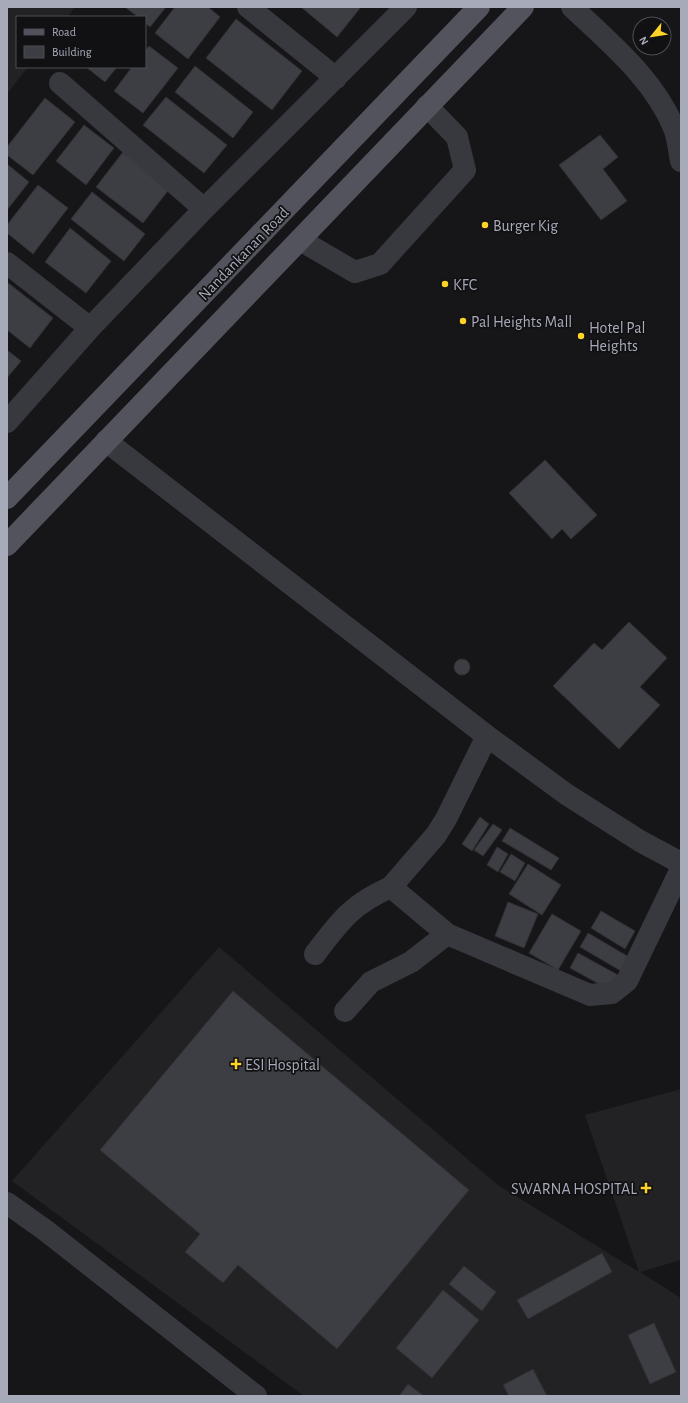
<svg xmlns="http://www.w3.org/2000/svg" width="688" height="1403" viewBox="0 0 688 1403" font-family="'Alegreya Sans',sans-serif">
<rect width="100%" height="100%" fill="#161618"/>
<path fill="#222225" d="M7 7H75L68 17H17V67H28L7 94Z
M219 947 498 1185 639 1272 585 1115 681 1089V1260L640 1272 681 1298V1396H304L12 1181Z"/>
<path fill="#3d3e43" stroke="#302f34" d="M125 7H166L150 27 145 23V17H138Z
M175 7H208L220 17 188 59 155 33Z
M301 7H361L337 37Z
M236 19 302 71 272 110 206 58Z
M149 46 178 68 143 113 114 91 132 67H145V51Z
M195 66 253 112 233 138 175 92Z
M86 67H117L105 82Z
M166 97 227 145 204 173 143 125Z
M45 98 75 122 33 175 7 155V147Z
M84 125 114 148 86 185 56 161Z
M600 135 618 157 603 169 627 201 601 220 559 165Z
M123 152 170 188 143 223 96 187Z
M7 164 29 182 7 210Z
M38 185 68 208 33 254 7 233V225Z
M92 192 145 234 124 261 71 219Z
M70 228 111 261 86 293 45 262Z
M7 282 53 318 30 348 7 330Z
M7 350 21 361 7 378Z
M545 460 597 515 571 539 562 529 552 539 509 493Z
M629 622 667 658 640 687 660 705 619 749 553 686 594 643 602 650Z
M454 667a8 8 0 1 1 16 0a8 8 0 1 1-16 0Z
M480 817 489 824 472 851 462 844Z
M493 824 502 830 483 856 474 850Z
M510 828 559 858 551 870 502 841Z
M497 847 508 854 498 872 487 865Z
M511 854 525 863 515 881 500 872Z
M528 864 561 885 542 915 509 894Z
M508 902 538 914 524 948 495 936Z
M601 911 635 931 625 949 591 928Z
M552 914 581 931 558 970 529 953Z
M588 933 629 957 621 971 580 947Z
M578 953 618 975 610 990 570 968Z
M233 991 469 1190 337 1349 238 1265 223 1283 185 1252 200 1234 100 1150Z
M602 1253 612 1272 528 1319 517 1300Z
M464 1266 496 1292 482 1311 449 1284Z
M443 1290 479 1320 432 1378 396 1348Z
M654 1323 676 1372 650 1384 628 1335Z
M533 1369 547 1396H509L503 1385Z
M408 1384 424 1396H399Z"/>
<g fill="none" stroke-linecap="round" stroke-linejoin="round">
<path stroke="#38383f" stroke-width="22" d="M248 7 336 78
M572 7C610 43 654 79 674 128 678 138 679 151 681 161
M60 83 204 209
M300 240 355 272 380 264 465 170 457 137 427 106
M7 263 90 328
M7 422 90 328 204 209 406 7
M106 441 487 736 566 794 640 841 681 863
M391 887 436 835 446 819 487 736
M315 954C340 921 352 904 391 887L447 934 590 995 612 993 627 981 681 869
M345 1011 371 982 411 962 447 934
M7 1203 45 1230 256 1396"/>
<path stroke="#52535c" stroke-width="22" d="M7 498 479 7
M7 545 523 7"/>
</g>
<g fill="#fed327" stroke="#111113" stroke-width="1.5">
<circle cx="485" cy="225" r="4"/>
<circle cx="445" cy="284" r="4"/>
<circle cx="463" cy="321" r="4"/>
<circle cx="581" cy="336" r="4"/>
<path d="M234 1058h4v4h4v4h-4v4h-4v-4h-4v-4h4z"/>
<path d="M644 1182h4v4h4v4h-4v4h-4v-4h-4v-4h4z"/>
</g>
<g text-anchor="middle" stroke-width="3.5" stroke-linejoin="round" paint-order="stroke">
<g font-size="16" fill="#a7aab9" stroke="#111113" text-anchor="start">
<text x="493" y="231">Burger Kig</text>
<text x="453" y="290">KFC</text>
<text x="471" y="327">Pal Heights Mall</text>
<text x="589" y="333">Hotel Pal<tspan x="589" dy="18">Heights</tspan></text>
<text x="245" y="1070">ESI Hospital</text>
<text x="637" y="1194" text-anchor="end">SWARNA HOSPITAL</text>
</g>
<g font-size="16" fill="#a7aab9" stroke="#111113">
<text transform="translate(243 253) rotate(-46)" y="6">Nandankanan Road</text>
</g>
</g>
<rect width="688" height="1403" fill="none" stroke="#a7aab9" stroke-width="16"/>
<rect x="16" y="16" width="130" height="52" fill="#111113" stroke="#4d4e55"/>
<rect x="24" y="29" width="20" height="6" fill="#52535c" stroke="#4d4e55"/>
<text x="52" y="36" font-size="12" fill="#a7aab9">Road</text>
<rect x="24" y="46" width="20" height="12" fill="#3d3e43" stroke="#4d4e55"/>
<text x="52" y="56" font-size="12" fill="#a7aab9">Building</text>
<g transform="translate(652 36) rotate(240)"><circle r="19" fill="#111113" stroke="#4d4e55"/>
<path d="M0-3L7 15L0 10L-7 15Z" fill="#fed327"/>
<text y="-6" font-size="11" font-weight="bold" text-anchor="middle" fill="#a7aab9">N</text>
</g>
</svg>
